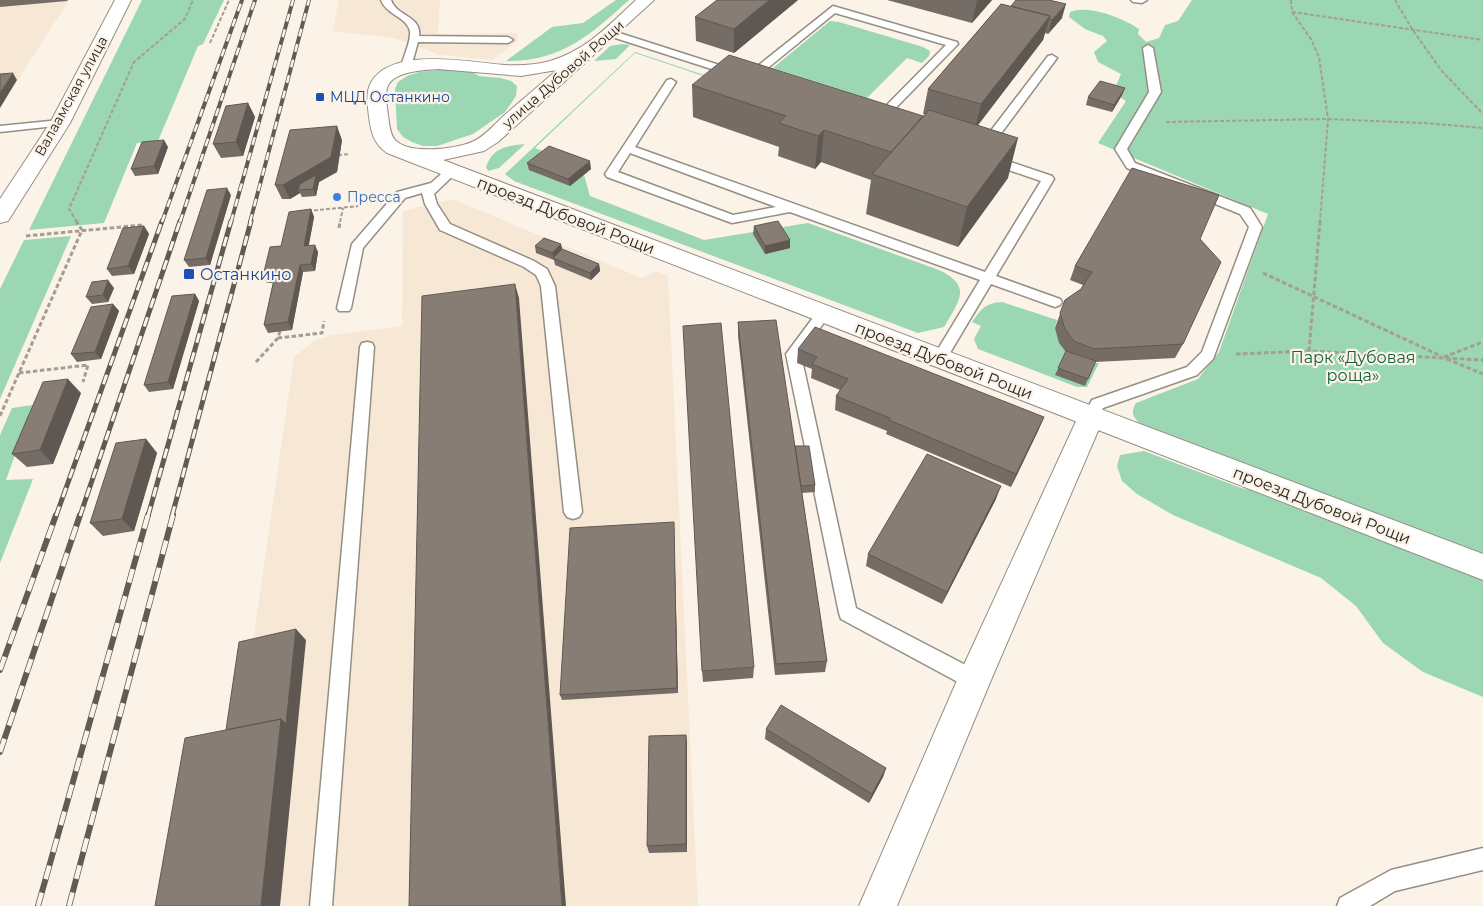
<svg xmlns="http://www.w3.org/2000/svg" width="1483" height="906" viewBox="0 0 1483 906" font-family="Montserrat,sans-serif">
<rect width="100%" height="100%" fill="#fbf3e7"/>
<path fill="#f7e8d5" d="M0 0H69L0 108Z
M339 0H440L438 34 517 33V41L493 60 440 55 394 38 333 31Z
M452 199 642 278 657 271 668 276 698 906H176L238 745 294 357 314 341 331 335 402 326 403 211Z"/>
<path fill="#9ad7b2" d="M142 0H224L203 44 198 46 158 141 137 143 104 223 29 230Z
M616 0H629C590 35 561 62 506 61L552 27 583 23Z
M1192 0H1483V555L1144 427C1135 420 1129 414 1136 403L1198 379 1219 352 1268 214 1098 143 1126 101 1113 93 1121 74 1098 62 1094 52 1107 41 1103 36 1085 29 1069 17 1070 12C1087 4 1124 18 1139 29L1138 34 1146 42 1159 38 1165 25 1178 21Z
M830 21 839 22 923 47 930 51 929 56 922 63 907 58 867 98 773 68Z
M622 44 630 45 616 59 594 61 610 46Z
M635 52 725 82 724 83 635 53 535 148 591 169 584 175 590 196 704 240 808 223 939 270C973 286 959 301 944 327L918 333 514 181 505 174Z
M450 69 469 70 479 76 501 78 511 81 517 86 516 96 505 112 473 134 437 146H423L412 142 403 137 397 129 395 89 398 82 407 76 419 72Z
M525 144 499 168 488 171 486 167C493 147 507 146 525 144Z
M71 236 0 399V289L24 240Z
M1002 302 1057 320 1055 328 1087 363H1099L1087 387H1077L978 349 974 339 981 326 972 322C981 309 986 303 1002 302Z
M33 405 6 480 33 479 0 563V435L12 408Z
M1144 451 1241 488 1277 495 1315 506 1349 528 1483 578V697L1423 672 1383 643 1356 606 1321 578 1173 515 1137 494 1122 481 1117 466 1120 455Z"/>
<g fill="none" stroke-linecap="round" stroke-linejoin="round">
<g stroke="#958e83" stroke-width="3">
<path id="service" d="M381 0H391C396 16 422 16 419 36L508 37 513 40 508 43 418 42 411 67 406 70 402 69 401 67C403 57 411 42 410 32 408 17 386 15 381 0Z
M1131 0H1147L1142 3 1133 2Z
M833 6 957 42 958 44 881 123 877 124 871 121 873 119 946 45 835 13 753 80H745L744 78 745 76Z
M610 30 738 71 739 73 734 76 730 75 606 35 605 33Z
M1148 45 1153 48 1161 92 1127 149 1135 163 1250 208 1262 227 1213 359 1197 375 1103 408 1097 421 1091 423 1085 421 1083 417 1092 400 1187 367 1202 352 1249 227 1240 214 1127 168 1115 149 1149 92 1143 48Z
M1052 55 1057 58 988 151H980L978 148 980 145 1048 56Z
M671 79 676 82 635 147 985 272 1041 181 985 162 983 159 985 156H993L1052 176 1054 179 996 276 1060 299 1062 302 1060 305 1055 307 991 284 944 363 939 364 934 363 932 359 980 280 790 212 732 223 607 177 605 174 667 80ZM630 153 776 207 733 215 618 172Z
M60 120 64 121 66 123 64 125 0 132V126Z
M452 167 458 171 434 194 437 204 450 224 534 261 547 269 555 286 582 512 579 517 573 519 567 517 564 512 541 286 536 275 524 267 440 230 425 204 422 193 405 198 363 248 351 308 349 311H339L337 308 352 244 397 192 431 183 448 168Z
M823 309 828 311 830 314 801 355 856 608 981 673 984 680 981 687 974 689 967 687 841 619 839 613 786 354 818 311Z
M367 342 372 343 374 347 332 906H310L360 347 362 343Z
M1483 848V870L1395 891 1370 906H1337L1340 898 1391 870Z"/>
</g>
<g stroke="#958e83" stroke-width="2">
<path id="minor" d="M115 0H131L70 123 8 221 0 223V199L50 123Z
M1091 407 1100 410 1104 417 991 680 897 906H859L962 669 1078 417 1082 410Z"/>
</g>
<g stroke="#958e83" stroke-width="2">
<path id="tertiary" d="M636 0H654L498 142 484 151 443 160 1483 554V580L387 153C374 144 371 133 369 117 368 108 366 96 369 87 386 44 471 63 505 65 520 66 535 65 550 61 587 50 609 25 636 0ZM438 69 521 76 557 70C540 85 524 98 507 113 496 122 486 136 472 142 455 149 409 155 395 140 390 135 389 122 388 115 387 107 385 96 387 88 392 71 424 70 438 69Z"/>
</g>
<path stroke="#a49e95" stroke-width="2" stroke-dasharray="4 2" stroke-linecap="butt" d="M1291 0 1292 12 1311 39 1319 57 1328 119 1320 222
M1395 0 1412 29 1441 70 1483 114
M1292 12 1483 40
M210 43 229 0
M1166 122 1328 119 1424 123 1483 128
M338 155 350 154
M308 211 359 206
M77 222 69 209 134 62 185 19 193 0
M340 222 343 208"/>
<path stroke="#a49e95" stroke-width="3" stroke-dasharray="4.5 2.5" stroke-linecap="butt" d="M339 228 340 221
M26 236 142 225 140 230
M1263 273 1441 356
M280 331 278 338 322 333 324 321
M1309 351 1320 221
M1236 354 1309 351 1483 360
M1444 357 1483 342
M1447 359 1483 374
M256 362 278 338
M19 373 88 365 83 382
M0 416 82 230 76 221"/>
<use href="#service" fill="#fff" fill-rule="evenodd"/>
<use href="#minor" fill="#fff" fill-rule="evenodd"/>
<use href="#tertiary" fill="#fff" fill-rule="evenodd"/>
<g stroke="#605b55" stroke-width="4">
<path id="rail-far2" d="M162 222 242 0
M180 222 255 0
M231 222 293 0
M250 222 309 0"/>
</g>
<g stroke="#605b55" stroke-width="5">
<path id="rail-far1" d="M56 516 162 221
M80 516 180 221
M148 516 231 221
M172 516 251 221"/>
</g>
<g stroke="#605b55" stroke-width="6">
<path id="rail" d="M0 670 56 515
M0 752 80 515
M38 906 148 515
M69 906 173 515"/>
</g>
<use href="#rail-far2" stroke="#fbf3e7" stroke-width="2.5" stroke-dasharray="8" stroke-linecap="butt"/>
<use href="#rail-far1" stroke="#fbf3e7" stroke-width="3" stroke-dasharray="10" stroke-linecap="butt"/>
<use href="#rail" stroke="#fbf3e7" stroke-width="4.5" stroke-dasharray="14" stroke-linecap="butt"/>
</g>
<path fill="#756c65" d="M0 0H68L67 1 0 7Z
M798 0 734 53 696 41 695 17Z
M887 0H992L972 23Z
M1001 4 1062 18 1048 34 1045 33 1043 40 978 125 1008 178 958 247 866 214 871 180 821 162 815 169 778 156 779 147 693 117 692 85 923 116 925 114H923L928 89Z
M1125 88 1122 95 1112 112 1086 105 1088 97Z
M248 103 255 117 243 156 221 158 213 144Z
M342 140 337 172 319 182 316 196 302 197 300 193 290 199H282L275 185Z
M168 147 158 174 135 176 131 169Z
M527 163 591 169 570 186 529 170Z
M231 195 210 265 189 267 184 260Z
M311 209 314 217 309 245 318 252 315 271 303 272 292 330 268 333 264 325 273 283H267L263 276 281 246Z
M144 226 149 234 134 274 112 276 107 269Z
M754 226 790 248 765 254 753 234Z
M1200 239 1183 344 1175 358 1095 362 1085 386 1055 375 1066 352 1059 343 1055 328 1065 300 1081 289 1083 285 1070 280 1075 266Z
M535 246 562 250 599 264 600 271 591 280 555 265 554 260 536 253Z
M114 288 108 302 92 304 86 297Z
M195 294 199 301 173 389 149 392 144 385Z
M113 304 119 311 101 359 77 362 71 354Z
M738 322 795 446 815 485V492L802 493 827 661 825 672 775 675 738 336Z
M798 349 1044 417 1038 431 1011 487 886 434 887 431 835 410 836 396 840 390 811 378 812 369 797 363Z
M81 393 53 464 27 467 12 454Z
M146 439 157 453 134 531 103 536 90 523Z
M996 499 942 604 866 566 868 554Z
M674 529 678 693 562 700 560 695Z
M754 667 753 678 703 682 702 671Z
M766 729 886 768 883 777 869 803 765 739Z
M686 735 687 744V852L649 853 647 846Z"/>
<path fill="#5f5852" d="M769 0H798L734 53V29Z
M977 0H992L972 23Z
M1066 4 1062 18 1048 34 1052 20Z
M1050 16 1043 40 975 129 981 104Z
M13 73 17 80 0 108V93Z
M1125 88 1122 95 1112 112 1114 105Z
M248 103 255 117 243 156 236 142Z
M337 126 342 140 337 172 319 182 316 196 313 189 298 190 300 193 290 199 283 185Z
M824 130 821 162 815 169 818 136Z
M1018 138 1008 178 958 247 967 207Z
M164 140 168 147 158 174 154 166Z
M590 161 591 169 570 186 568 179Z
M227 188 231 195 210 265 206 258Z
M311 209 314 217 307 253 304 246Z
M144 226 149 234 134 274 128 266Z
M790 240V248L765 254V246Z
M561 244 563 251 554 258 552 253Z
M315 245 318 252 315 271 311 264Z
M599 264 600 271 591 280 590 273Z
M300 265 303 272 292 330 288 322Z
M108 280 114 288 108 302 103 295Z
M515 284 519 298 566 906H562Z
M195 294 199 301 173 389 168 382Z
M113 304 119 311 101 359 95 352Z
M68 379 81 393 53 464 40 450Z
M1044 417 1038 431 1011 487 1016 474Z
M146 439 157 453 134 531 122 519Z
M1001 486 996 499 942 604 947 592Z
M674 522V529L678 693 677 688Z
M296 629 306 640 280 906H261L238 745Z
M686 735 687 744V852L686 844Z
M886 768 883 777 869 803 872 794Z"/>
<path fill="#887d75" stroke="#5f5852" d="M717 0H769L734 29 695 17Z
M1016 0H1049L1066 4 1052 20 1049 19 1050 16 1011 6Z
M1001 4 1050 16 981 104 928 89Z
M729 55 923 116 891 152 824 130 818 136 779 123 786 116 692 85Z
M13 73 0 93V74Z
M1100 81 1125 88 1114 105 1088 97Z
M248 103 236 142 213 144 226 106Z
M929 110 1018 138 967 207 872 174Z
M337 126 331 157 283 185H275L290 130Z
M164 140 154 166 131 169 142 142Z
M549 146 590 161 568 179 527 163Z
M1132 168 1219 195 1200 239 1221 262 1183 344 1094 349 1074 341 1065 329 1060 313 1065 300 1081 289 1092 272 1075 266Z
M316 175 313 189 298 190 300 184Z
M227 188 206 258 184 260 207 190Z
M311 209 304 246 315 245 311 264 300 265 288 322 264 325 275 275 263 276 270 247 281 246 289 212Z
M778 221 790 240 765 246 754 226Z
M144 226 128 266 107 269 123 228Z
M544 238 561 244 552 253 535 246Z
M562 249 599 264 590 273 553 258Z
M108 280 103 295 86 297 92 282Z
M515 284 562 906H409L422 296Z
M195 294 168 382 144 385 172 296Z
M113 304 95 352 71 354 91 307Z
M776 320 827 661 776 664 738 322Z
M721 323 754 667 702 671 683 326Z
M815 327 1044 417 1016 474 889 420 890 418 836 396 848 379 812 364 817 357 798 349Z
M1066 351 1096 361 1088 379 1058 368Z
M68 379 40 450 12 454 43 382Z
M146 439 122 519 90 523 116 443Z
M795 446H809L815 485 801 486Z
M927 454 1001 486 947 592 868 554Z
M674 522 677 688 560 695 570 528Z
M296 629 286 724 281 719 226 730 239 642Z
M781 705 886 768 872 794 766 729Z
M281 719 261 906H155L185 738Z
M686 735V844L647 846 649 736Z"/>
<g fill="#1a4fb4" stroke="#fbf3e7" stroke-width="2">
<rect x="315" y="92" width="10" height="10" rx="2.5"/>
<rect x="183" y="268" width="12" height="12" rx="2.5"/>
</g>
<circle fill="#3f7fe0" stroke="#fbf3e7" stroke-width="2" cx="337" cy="197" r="5"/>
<g text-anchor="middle" stroke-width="4.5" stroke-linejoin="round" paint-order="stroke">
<g font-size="14" fill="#221f1b" stroke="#fbf3e7">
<text transform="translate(563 74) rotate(-41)" y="5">улица Дубовой Рощи</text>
<text transform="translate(71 96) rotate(-61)" y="5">Валаамская улица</text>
</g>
<g font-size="14" fill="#164399" stroke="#fbf3e7" text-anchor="start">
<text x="330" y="102">МЦД Останкино</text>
</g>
<g font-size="14" fill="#366cbe" stroke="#fbf3e7" text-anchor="start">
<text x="347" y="202">Пресса</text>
</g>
<g font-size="16" fill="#221f1b" stroke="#fbf3e7">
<text transform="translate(566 215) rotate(21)" y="6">проезд Дубовой Рощи</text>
<text transform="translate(944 360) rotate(21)" y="6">проезд Дубовой Рощи</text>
<text transform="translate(1322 505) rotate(21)" y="6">проезд Дубовой Рощи</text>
</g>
<g font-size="16" fill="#164399" stroke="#fbf3e7" text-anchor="start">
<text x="200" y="280">Останкино</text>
</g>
<g font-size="16" fill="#13623d" stroke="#fbf3e7">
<text x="1353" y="363">Парк «Дубовая<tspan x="1353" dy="18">роща»</tspan></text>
</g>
</g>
</svg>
